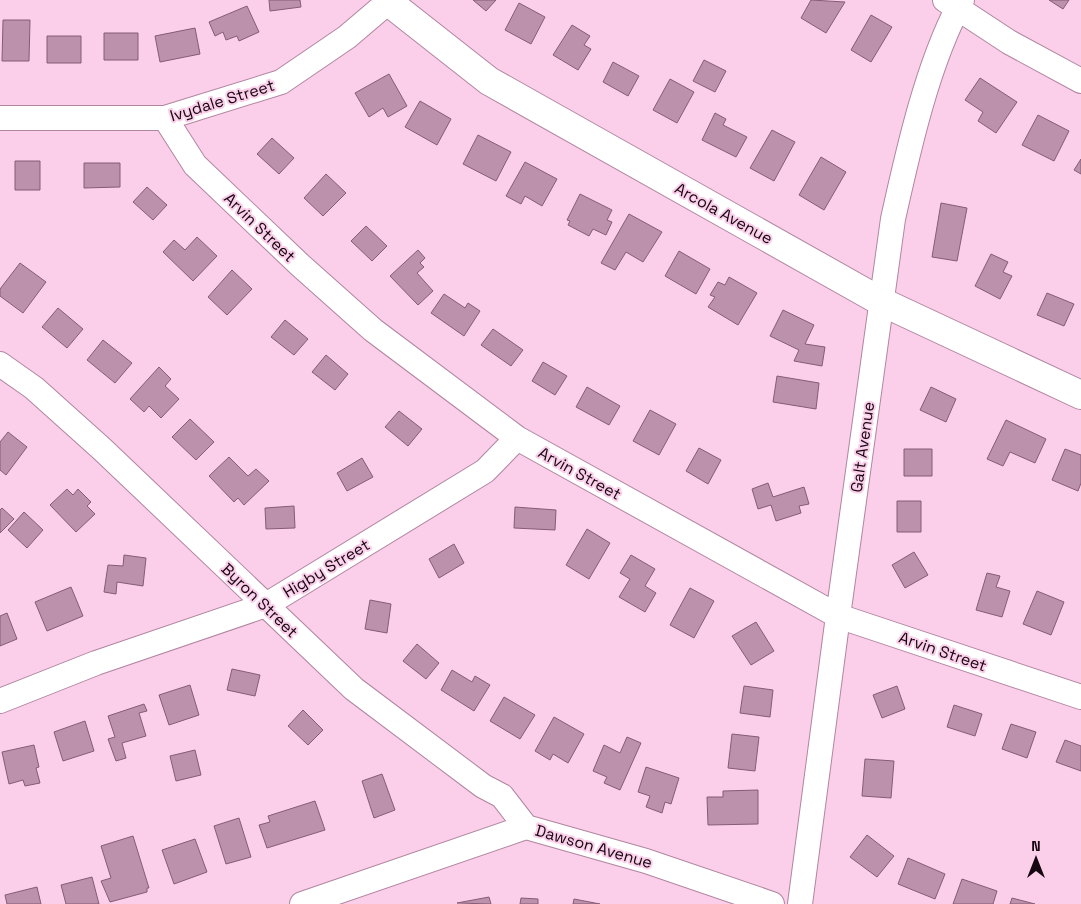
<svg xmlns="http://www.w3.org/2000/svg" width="1081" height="904" viewBox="0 0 1081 904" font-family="'Space Grotesk',sans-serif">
<rect width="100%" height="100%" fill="#fbcee9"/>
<path fill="#bb91ab" stroke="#845d75" d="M269 0H300L301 7 270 11Z
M473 0H496L486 11Z
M811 0 845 2 826 33 801 18Z
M1049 0H1069L1063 9Z
M519 3 545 17 531 44 505 30Z
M247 6 259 32 239 41 237 36 226 40 223 32 215 36 209 22Z
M871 15 892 27 871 62 851 50Z
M3 20H30L29 61H2Z
M572 25 590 36 584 45 591 49 578 70 553 55Z
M195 28 200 54 160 62 155 36Z
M104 33H138V60H104Z
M47 36H81V63H47Z
M704 60 726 71 715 92 693 81Z
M613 62 639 76 628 96 603 82Z
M389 74 407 106 388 117 383 108 369 117 355 93Z
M980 78 1017 102 996 133 978 121 983 112 965 100Z
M670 79 694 92 677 123 653 110Z
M420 101 451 119 437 145 405 127Z
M715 113 726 119 723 125 747 137 736 157 702 140Z
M1038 115 1069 131 1054 161 1022 145Z
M772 130 795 142 774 181 750 168Z
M478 135 511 152 496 181 463 164Z
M272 138 294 158 279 174 257 154Z
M821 157 846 172 824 210 799 195Z
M1081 159V174L1074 170Z
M15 161H40V190H15Z
M525 162 557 179 542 206 525 196 521 204 506 196Z
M84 163H120V187L84 188Z
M326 174 346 193 323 216 304 198Z
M147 187 167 205 153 220 133 202Z
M580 194 612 210 607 220 612 222 606 235 593 229 589 236 568 225 570 221 567 220Z
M941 203 967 208 957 261 932 257Z
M629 214 662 232 643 262 626 252 615 270 601 263Z
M366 226 387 246 372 261 351 241Z
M197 237 217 256 193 281 163 252 174 240 185 250Z
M418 250 425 258 420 263 424 267 417 273 433 291 418 305 390 276Z
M679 251 710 269 696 294 665 276Z
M991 254 1008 262 1003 272 1012 276 1000 299 975 286Z
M20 263 46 282 23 313 0 296V289Z
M232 270 252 289 227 315 208 297Z
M729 277 757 293 738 325 708 307 715 297 710 295 718 282 725 285Z
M1047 293 1074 304 1064 326 1037 315Z
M444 294 465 308 468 303 480 311 464 336 431 313Z
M58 308 83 329 67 348 42 327Z
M783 310 814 325 805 344 825 347 822 366 794 361 799 350 770 336Z
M285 320 308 339 294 355 271 337Z
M493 329 523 350 511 366 481 345Z
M103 340 132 363 115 383 87 360Z
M326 355 348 374 335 390 312 372Z
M543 362 567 376 555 395 532 381Z
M159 367 171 379 165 386 179 399 161 418 149 406 144 412 130 399Z
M777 376 819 383 816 409 773 402Z
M587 387 620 406 609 425 576 407Z
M931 387 956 399 946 422 920 410Z
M650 410 676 424 659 455 633 441Z
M399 411 422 429 408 446 385 427Z
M190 419 214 442 196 460 172 437Z
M1006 420 1046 439 1035 463 1010 452 1003 466 987 459Z
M8 432 27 447 6 475 0 470V442Z
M699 448 721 460 708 484 686 471Z
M904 449H932V476H904Z
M1065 449 1081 455V483L1078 491 1052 480Z
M229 457 248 476 256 469 269 481 244 505 238 498 234 502 209 476Z
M362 458 373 477 347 491 337 473Z
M768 483 773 497 804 487 809 504 799 506 801 513 776 521 771 505 758 509 752 489Z
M67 489 73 495 78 489 91 502 87 506 95 514 76 532 50 505Z
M897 501H921V532H897Z
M294 506 295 528 266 529 265 508Z
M515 507 556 510 555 530 514 528Z
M2 508 14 519 0 533V510Z
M24 512 43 530 27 548 8 530Z
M587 529 610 543 589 579 566 565Z
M454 544 464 563 439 578 429 559Z
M914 552 928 575 905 588 892 565Z
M124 555 146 558 143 586 117 582 116 594 104 592 108 565 123 566Z
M631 555 655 569 645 586 656 593 645 612 619 597 630 579 620 573Z
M987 573 1000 576 996 587 1010 591 1002 617 976 610Z
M71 587 83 616 47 631 35 602Z
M690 588 714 601 694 638 670 625Z
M1037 591 1064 602 1051 635 1023 624Z
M370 600 391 604 387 633 365 629Z
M7 613 17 639 0 646V616Z
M756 622 774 651 751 665 732 636Z
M417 644 439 663 426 679 403 661Z
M232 669 260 675 255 696 227 690Z
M452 670 472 682 475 676 490 685 474 711 441 690Z
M190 685 199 715 169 725 159 695Z
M744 686 773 690 770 717 740 713Z
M897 686 905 709 882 718 873 695Z
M504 697 535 715 520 739 490 721Z
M144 704 147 711 139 713 146 736 122 743 126 758 116 761 108 739 115 737 108 716Z
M954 705 982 714 975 736 947 727Z
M303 710 323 730 308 745 288 726Z
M554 717 584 734 568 763 553 754 550 760 535 751Z
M85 721 94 751 63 761 54 732Z
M1011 724 1036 732 1027 758 1002 749Z
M732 734 759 737 755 771 728 768Z
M627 737 641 743 620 790 604 783 607 777 593 771 604 745 620 753Z
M1065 740 1081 746V771L1056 762Z
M34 745 39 767 36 768 40 783 25 786 23 780 9 784 2 752Z
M195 750 201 775 176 781 170 756Z
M865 759 894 761 891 798 862 796Z
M646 767 679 778 671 804 665 802 662 813 646 807 650 796 638 792Z
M382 774 395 810 374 818 362 781Z
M758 790V824L708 825 707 797H723V791Z
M315 801 325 830 267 848 259 825 270 822 268 816Z
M239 818 251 857 226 864 214 826Z
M867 835 894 856 877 877 850 857Z
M133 836 149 888H147V892L110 902 101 881 111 878 101 846Z
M195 839 207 872 174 884 162 850Z
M908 858 945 874 935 899 898 884Z
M92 877 99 904H66L61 885Z
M962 879 997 891 993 904H953Z
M37 887 41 904H7L5 895Z
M489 897 491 904 457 903Z
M521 898 538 899V904H520Z
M1012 898 1035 904H1010Z
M574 899 600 904H573Z"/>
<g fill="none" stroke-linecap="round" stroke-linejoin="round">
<g stroke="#b086a0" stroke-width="26">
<path id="minor" d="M945 0 1009 42 1081 81
M0 118H165L281 82 347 37 388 2
M165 118 195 165 300 265 373 330 517 438 838 616 1081 697
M0 364 34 388 102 449 354 689 483 786 502 796 526 827
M0 701 96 663 266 605 485 471 517 438
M302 904 526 827 646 861 772 904
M800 904 838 616 893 219C908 151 928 61 962 0"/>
</g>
<g stroke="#b086a0" stroke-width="30">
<path id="tertiary" d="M386 0 489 81 882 302 1081 395"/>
</g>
<use href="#minor" stroke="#fff" stroke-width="24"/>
<use href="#tertiary" stroke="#fff" stroke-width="28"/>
</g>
<g text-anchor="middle" stroke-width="4" stroke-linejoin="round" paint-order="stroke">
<g font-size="16" fill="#160711" stroke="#fbcee9">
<text transform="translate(222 100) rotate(-17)" y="6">Ivydale Street</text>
<text transform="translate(724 213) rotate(29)" y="6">Arcola Avenue</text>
<text transform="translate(260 227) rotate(44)" y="6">Arvin Street</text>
<text transform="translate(862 447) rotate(-82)" y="6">Galt Avenue</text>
<text transform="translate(580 473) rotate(29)" y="6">Arvin Street</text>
<text transform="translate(326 568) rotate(-31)" y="6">Higby Street</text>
<text transform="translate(260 600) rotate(44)" y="6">Byron Street</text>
<text transform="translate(943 651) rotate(19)" y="6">Arvin Street</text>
<text transform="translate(594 846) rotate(16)" y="6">Dawson Avenue</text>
</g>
</g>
<g transform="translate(1036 859)" stroke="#fbcee9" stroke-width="4" paint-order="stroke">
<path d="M0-4L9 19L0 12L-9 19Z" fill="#160711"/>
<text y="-8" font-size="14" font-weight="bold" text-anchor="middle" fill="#160711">N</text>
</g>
</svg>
